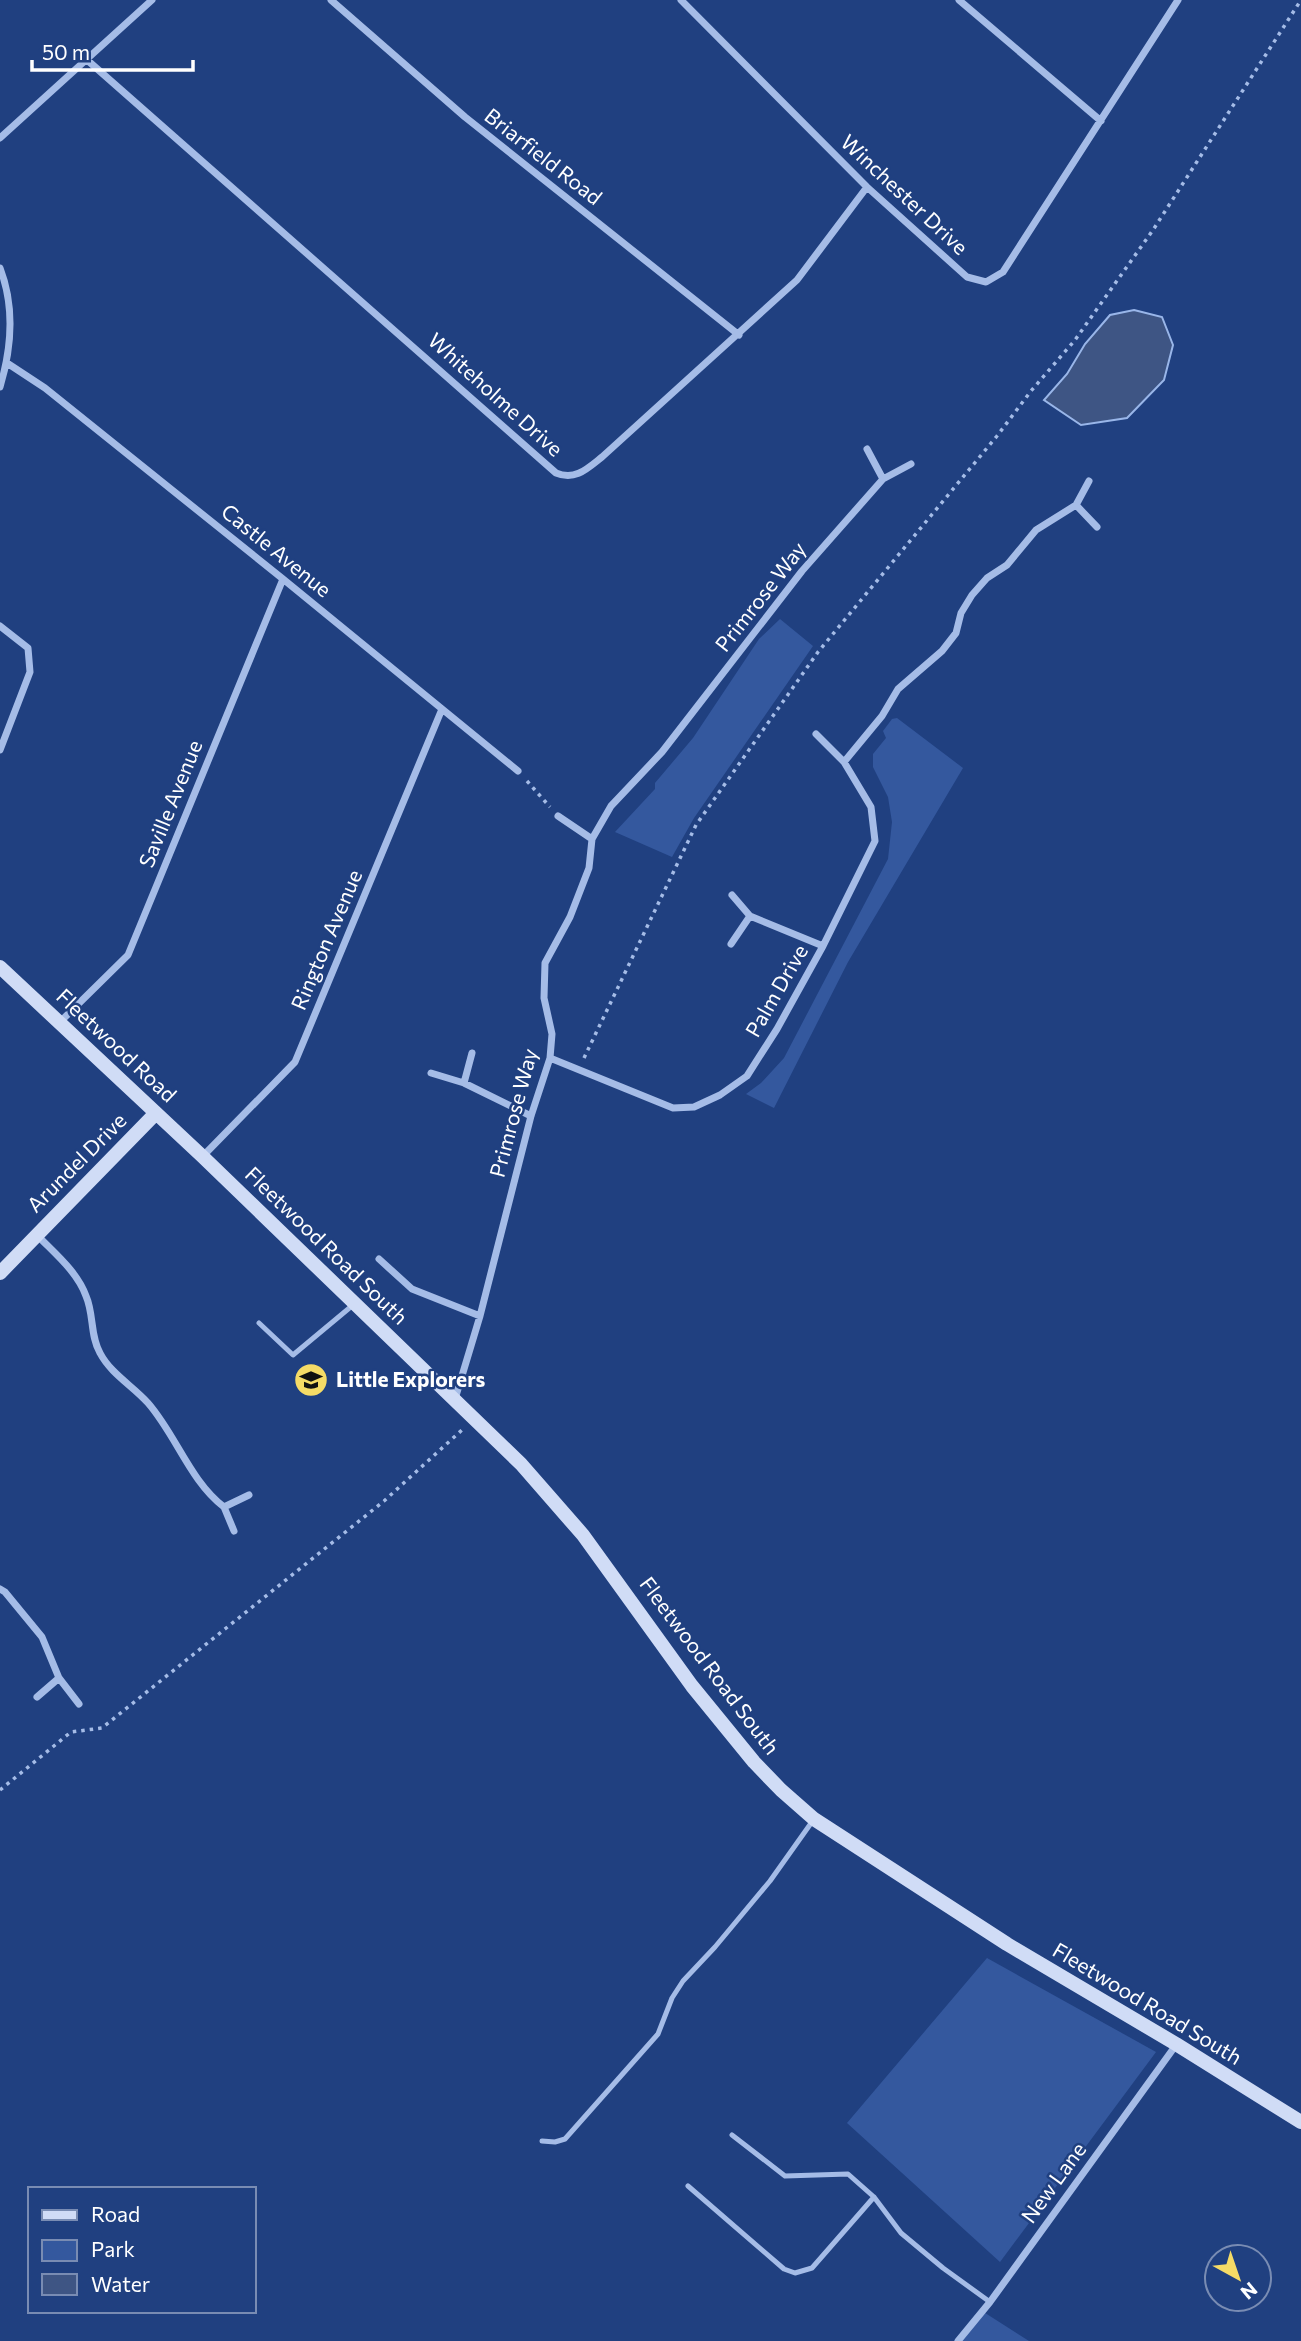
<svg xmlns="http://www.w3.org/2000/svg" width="1301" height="2341" viewBox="0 0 1301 2341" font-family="Commissioner,sans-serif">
<rect width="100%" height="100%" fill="#204080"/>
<path fill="#34589e" d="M780 619 813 646 694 818 672 857 615 832 655 789V783L693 738 759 639Z
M897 718 963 768 848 962 774 1108 746 1094 761 1083 784 1058 888 859 892 822 888 797 873 767V754L886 738 883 731 892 719Z
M987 1958 1156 2052 1000 2262 847 2123Z
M982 2311 1029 2341H958Z"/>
<path fill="#3e5584" stroke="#99b6e9" stroke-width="2" d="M1134 310 1162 317 1173 345 1164 380 1127 418 1081 425 1044 400 1067 374 1085 344 1110 315Z"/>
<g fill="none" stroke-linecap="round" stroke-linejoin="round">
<path stroke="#a5bce7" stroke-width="3.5" stroke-dasharray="3.5 5" stroke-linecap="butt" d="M527 781 550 807
M584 1058 696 825 818 652 997 436 1031 391 1075 340 1153 230 1301 0
M0 1790 71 1732 102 1728 384 1501 463 1429"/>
<path stroke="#a5bce7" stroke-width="5" d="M259 1323 293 1355 353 1305
M732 2135 785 2176 848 2174 874 2197 901 2233 943 2268 990 2302
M542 2141 555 2142 565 2139 658 2034 672 1998 683 1981 715 1947 770 1881 814 1819
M688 2186 784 2269 795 2273 812 2268 874 2197"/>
<path stroke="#a5bce7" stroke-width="7" d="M331 0 465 117 739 335
M681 0 867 187 967 277 986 282 1003 272 1178 0
M959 0 1101 121
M86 59 556 473C575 481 587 469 602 457L797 280 867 187
M0 138 152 0
M0 268C15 307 12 347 0 387
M7 363 45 388 283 579 518 771
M883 479 911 464
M1076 505 1089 481
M0 626 28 648 30 672 0 750
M844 762 882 716 898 689 942 651 956 633 961 613 972 595 987 578 1007 565 1036 530 1076 505 1097 527
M558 816 592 839
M732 895 750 916 823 946
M731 944 750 916
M60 1022 128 955 283 579
M550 1058 673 1108 694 1107 720 1095 747 1076 777 1029 823 946 875 841 871 807 844 762 816 734
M431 1073 464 1083 531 1116
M464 1083 472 1053
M203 1156 295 1062 442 709
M36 1234C54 1253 77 1271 86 1296 94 1314 90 1336 100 1353 111 1374 133 1386 148 1403 176 1435 190 1481 224 1507L249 1495
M379 1259 412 1289 480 1316
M455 1399 480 1316 531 1116 550 1058 552 1034 544 998 545 963 570 917 589 868 592 839 611 806 662 752 802 571 883 479 867 449
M224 1507 234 1531
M0 1589 5 1592 42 1637 59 1678 79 1704
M37 1697 59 1678
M958 2341 990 2302 1176 2045"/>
<path stroke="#d0dcf6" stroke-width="14" d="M0 967 202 1156 521 1464 583 1535 692 1686 754 1762 781 1790 814 1819 1007 1944 1176 2044 1301 2122
M0 1273 156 1113"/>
</g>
<defs>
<g id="school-disc" transform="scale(1.75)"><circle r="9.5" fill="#f5db66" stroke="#204080"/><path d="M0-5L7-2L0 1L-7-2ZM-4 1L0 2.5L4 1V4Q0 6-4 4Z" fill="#111"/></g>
</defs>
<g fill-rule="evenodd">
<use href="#school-disc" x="311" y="1380"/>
</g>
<g text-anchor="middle" stroke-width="5" stroke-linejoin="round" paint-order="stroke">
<g font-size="21" fill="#fff" stroke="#204080">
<text transform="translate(543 157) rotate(38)" y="7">Briarfield Road</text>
<text transform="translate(904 195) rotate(43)" y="7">Winchester Drive</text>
<text transform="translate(495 395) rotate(42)" y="7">Whiteholme Drive</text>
<text transform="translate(276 551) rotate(39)" y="7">Castle Avenue</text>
<text transform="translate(761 597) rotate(-52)" y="7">Primrose Way</text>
<text transform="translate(171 804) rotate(-68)" y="7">Saville Avenue</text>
<text transform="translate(327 940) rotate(-67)" y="7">Rington Avenue</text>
<text transform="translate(777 991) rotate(-60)" y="7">Palm Drive</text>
<text transform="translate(116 1046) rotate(43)" y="7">Fleetwood Road</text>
<text transform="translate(514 1113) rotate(-75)" y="7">Primrose Way</text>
<text transform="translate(77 1163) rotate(-45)" y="7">Arundel Drive</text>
<text transform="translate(326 1246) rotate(44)" y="7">Fleetwood Road South</text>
<text transform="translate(709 1666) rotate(53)" y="7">Fleetwood Road South</text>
<text transform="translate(1147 2004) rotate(31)" y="7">Fleetwood Road South</text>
<text transform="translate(1054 2183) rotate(-54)" y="7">New Lane</text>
</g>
<g font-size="21" font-weight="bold" fill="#fff" stroke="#204080" text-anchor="start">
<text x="336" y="1387">Little Explorers</text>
</g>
</g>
<rect x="28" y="2187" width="228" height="126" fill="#204080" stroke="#798cb3" stroke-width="2"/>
<rect x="42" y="2210" width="35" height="10" fill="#d0dcf6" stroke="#798cb3" stroke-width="2"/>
<text x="91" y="2222" font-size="21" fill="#ffffff">Road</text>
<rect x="42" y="2240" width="35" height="21" fill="#34589e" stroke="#798cb3" stroke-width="2"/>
<text x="91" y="2257" font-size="21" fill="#ffffff">Park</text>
<rect x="42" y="2274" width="35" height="21" fill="#3e5584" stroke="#798cb3" stroke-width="2"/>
<text x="91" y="2292" font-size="21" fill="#ffffff">Water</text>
<g transform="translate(1238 2278) rotate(140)"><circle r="33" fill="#204080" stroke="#798cb3" stroke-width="2"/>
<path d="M0-5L12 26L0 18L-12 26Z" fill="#f5db66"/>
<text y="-10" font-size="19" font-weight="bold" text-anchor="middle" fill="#ffffff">N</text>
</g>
<path d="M32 60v10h161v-10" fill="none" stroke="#ffffff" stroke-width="3.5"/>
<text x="42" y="60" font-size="21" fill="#ffffff" stroke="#204080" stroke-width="5" paint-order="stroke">50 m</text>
</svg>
